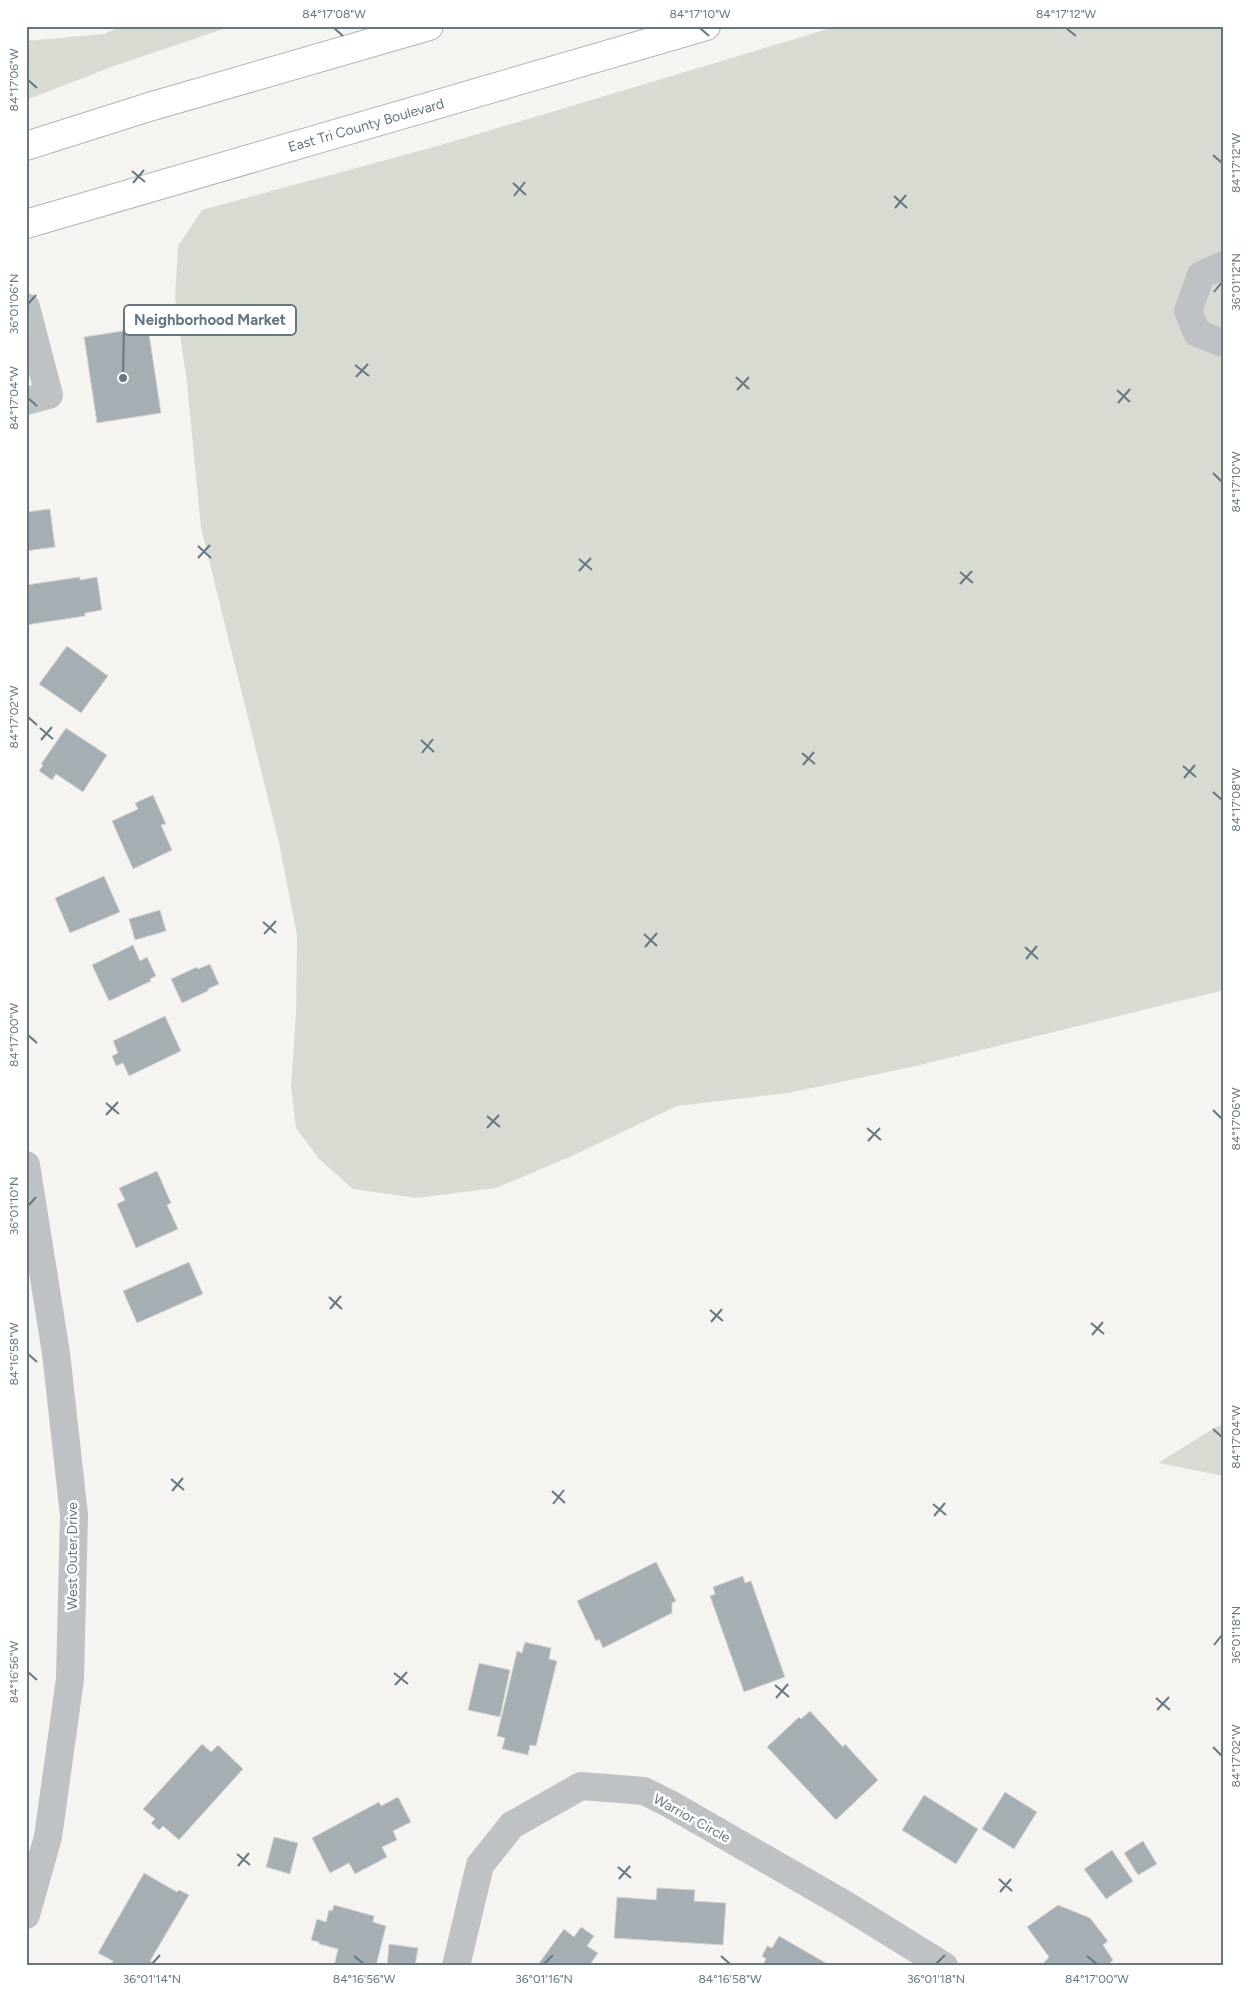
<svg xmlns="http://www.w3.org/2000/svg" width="1250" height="1992" viewBox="0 0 1250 1992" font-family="Figtree,sans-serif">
<rect width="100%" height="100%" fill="#f5f4f1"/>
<path fill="#d7dbd2" d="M122 26H232L114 66 26 100V41L104 34Z
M838 26H1224V990L916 1066 788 1093 677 1106 572 1156 496 1188 416 1198 353 1189 319 1159 296 1128 291 1087 296 1014 297 935 279 843 201 528 187 383 175 298 178 246 202 210 441 145Z
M1224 1424V1476L1158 1463 1216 1427Z"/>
<path fill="#a5aeb2" stroke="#d6d6d4" d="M148 327 161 413 97 423 84 337Z
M50 509 55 547 26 551V512Z
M80 577V580L97 577 102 610 85 613V616L26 625V585Z
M67 646 108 676 81 713 39 684Z
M66 728 107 755 83 792 56 774 52 780 39 771 43 765 41 764Z
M153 795 166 824 161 825 172 850 133 869 112 821 138 809 135 803Z
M104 876 120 912 70 933 55 898Z
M160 910 166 931 135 940 129 919Z
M133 945 140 961 147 957 156 976 150 979 151 981 109 1001 92 965Z
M210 964 219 984 208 989V991L182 1003 171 979 197 967 198 969Z
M165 1016 181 1051 129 1076 123 1063 116 1066 112 1056 118 1053 113 1041Z
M157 1171 171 1203 167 1205 178 1229 136 1248 117 1204 125 1200 119 1188Z
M189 1262 203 1294 137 1323 123 1291Z
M656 1562 676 1601 672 1603V1613L603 1648 599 1639 596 1641 577 1601Z
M743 1576 745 1583 751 1581 785 1677 744 1692 710 1596 715 1594 713 1587Z
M525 1642 551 1648 549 1659 557 1661 536 1746 530 1745 528 1755 502 1749 505 1738 497 1736 517 1651 522 1653Z
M479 1663 510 1670 500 1717 468 1710Z
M810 1711 843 1747 845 1744 878 1780 836 1820 767 1747 799 1717 801 1719Z
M202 1744 211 1752 218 1745 243 1769 179 1840 163 1826 159 1830 151 1823 155 1819 143 1809Z
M1005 1792 1037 1812 1014 1849 982 1829Z
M924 1795 978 1829 956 1864 902 1830Z
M398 1797 411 1822 393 1831 397 1840 382 1847 387 1857 355 1874 349 1863 330 1873 312 1838 379 1802 381 1806Z
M274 1837 298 1843 290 1874 266 1867Z
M1143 1841 1157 1864 1138 1875 1124 1853Z
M1112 1850 1133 1881 1106 1899 1084 1869Z
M144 1873 177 1892 179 1890 189 1895 150 1961 153 1963 152 1966H110L113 1961 98 1953Z
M657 1888 695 1890 694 1901 726 1903 723 1945 614 1938 617 1897 656 1900Z
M334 1905 374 1916 373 1922 386 1926 376 1966H334L338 1949 319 1944V1942L311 1940 317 1919 326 1922 329 1910 332 1911Z
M1058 1905 1090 1918 1108 1941 1103 1945 1113 1960 1107 1966H1041L1049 1957 1027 1927Z
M581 1927 594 1936 587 1946 598 1953 589 1966H537L564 1929 574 1937Z
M779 1936 831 1966H762L766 1959 762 1956 767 1946 772 1948Z
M389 1944 418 1948 415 1966H387Z"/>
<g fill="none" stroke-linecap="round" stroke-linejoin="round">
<g stroke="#b1b5b7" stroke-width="30">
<path id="highway" d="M26 146 149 107 429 26
M26 224 706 26"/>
</g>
<path stroke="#bec2c5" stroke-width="28" d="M1224 265 1201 275 1188 311 1197 333 1220 342H1224
M26 307 49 395 26 401
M26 1165 56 1353 74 1515 70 1679 48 1837 26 1915
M456 1966 480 1865 512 1825 581 1786 644 1791 670 1804 844 1904 944 1966"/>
<use href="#highway" stroke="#fff" stroke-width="28"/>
</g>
<path fill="none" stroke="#657780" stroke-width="2" d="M334 28 343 36M700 28 709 36M1066 28 1076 36M28 80 37 88M1213 155 1222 163M132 171 145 182M133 183 144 170M513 183 526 195M514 196 525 182M894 196 907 208M895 208 906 195M1214 292 1222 282M28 304 36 295M355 365 369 376M356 377 368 364M736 377 749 389M737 390 749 377M1117 390 1130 402M28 398 37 406M1118 403 1130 389M1213 473 1222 482M198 546 211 558M198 558 210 545M579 559 592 570M579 571 591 558M960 572 973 583M960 584 972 571M28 717 37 725M40 728 53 739M41 740 52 727M421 740 434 752M422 753 433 739M802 753 815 764M803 765 814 752M1183 766 1196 777M1184 778 1195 765M1213 792 1222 800M263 922 276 933M264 934 276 921M644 934 657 946M645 947 657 933M1025 947 1038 959M1026 959 1037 946M28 1035 37 1043M106 1103 119 1114M1213 1110 1222 1119M106 1115 118 1102M487 1116 500 1127M487 1128 499 1115M867 1128 881 1140M868 1141 880 1128M28 1206 36 1197M329 1297 342 1309M330 1309 341 1296M710 1310 723 1321M711 1322 722 1309M1091 1323 1104 1334M1092 1335 1103 1322M28 1354 37 1362M1213 1429 1222 1437M171 1479 184 1490M172 1491 183 1478M552 1491 565 1503M553 1504 564 1490M933 1504 946 1515M934 1516 945 1503M1214 1645 1222 1635M28 1672 37 1680M394 1673 408 1684M395 1685 407 1672M775 1685 789 1697M776 1698 788 1684M1156 1698 1170 1710M1157 1710 1169 1697M1213 1747 1222 1756M237 1854 250 1865M238 1866 249 1853M618 1867 631 1878M619 1879 630 1866M999 1879 1012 1891M1000 1892 1011 1879M354 1956 364 1964M721 1956 730 1964M1087 1956 1097 1964M152 1964 160 1955M544 1964 553 1955M936 1964 945 1955"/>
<g text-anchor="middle" stroke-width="5" stroke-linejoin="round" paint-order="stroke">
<g font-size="14" fill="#657780" stroke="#fff">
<text transform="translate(366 125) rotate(-16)" y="5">East Tri County Boulevard</text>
<text transform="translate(72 1556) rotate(-90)" y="5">West Outer Drive</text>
<text transform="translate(692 1818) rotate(29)" y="5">Warrior Circle</text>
</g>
</g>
<path fill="none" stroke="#657780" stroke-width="2" d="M123 378L124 320"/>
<circle fill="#657780" stroke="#fff" stroke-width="2" cx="123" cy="378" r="5"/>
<rect fill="#fff" stroke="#657780" stroke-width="2" x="124" y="305" width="172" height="30" rx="5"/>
<g font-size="15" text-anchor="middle" font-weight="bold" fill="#657780">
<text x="210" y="325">Neighborhood Market</text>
</g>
<rect width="1250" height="1992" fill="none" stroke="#ffffff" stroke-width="55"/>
<rect x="28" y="28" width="1194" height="1936" fill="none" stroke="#657780" stroke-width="2"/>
<g font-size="12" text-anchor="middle" fill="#657780">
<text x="334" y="18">84°17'08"W</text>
<text x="700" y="18">84°17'10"W</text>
<text x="1066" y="18">84°17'12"W</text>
<text transform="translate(14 80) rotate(-90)" y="4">84°17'06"W</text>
<text transform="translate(1236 163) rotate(-90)" y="4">84°17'12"W</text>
<text transform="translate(1236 282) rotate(-90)" y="4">36°01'12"N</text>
<text transform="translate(14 304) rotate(-90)" y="4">36°01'06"N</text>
<text transform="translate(14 398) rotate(-90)" y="4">84°17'04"W</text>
<text transform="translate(1236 482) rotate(-90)" y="4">84°17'10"W</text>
<text transform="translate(14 717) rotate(-90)" y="4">84°17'02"W</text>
<text transform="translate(1236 800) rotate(-90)" y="4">84°17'08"W</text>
<text transform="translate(14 1035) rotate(-90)" y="4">84°17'00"W</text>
<text transform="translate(1236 1119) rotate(-90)" y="4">84°17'06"W</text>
<text transform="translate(14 1206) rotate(-90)" y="4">36°01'10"N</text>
<text transform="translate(14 1354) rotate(-90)" y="4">84°16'58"W</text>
<text transform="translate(1236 1437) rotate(-90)" y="4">84°17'04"W</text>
<text transform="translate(1236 1635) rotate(-90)" y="4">36°01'18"N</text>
<text transform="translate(14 1672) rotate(-90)" y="4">84°16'56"W</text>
<text transform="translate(1236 1756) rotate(-90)" y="4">84°17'02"W</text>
<text x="152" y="1983">36°01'14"N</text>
<text x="364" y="1983">84°16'56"W</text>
<text x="544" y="1983">36°01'16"N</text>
<text x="730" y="1983">84°16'58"W</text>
<text x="936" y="1983">36°01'18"N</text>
<text x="1097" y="1983">84°17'00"W</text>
</g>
</svg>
